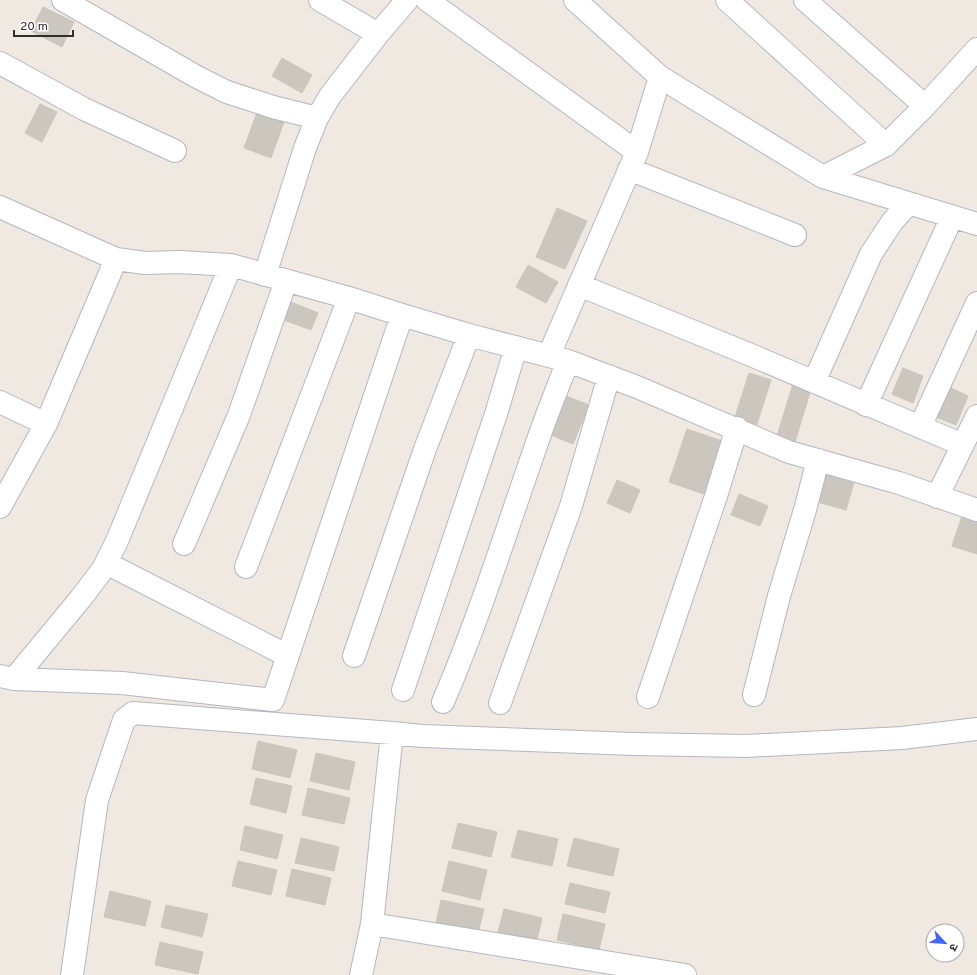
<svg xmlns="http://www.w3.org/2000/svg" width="977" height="975" viewBox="0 0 977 975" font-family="Overpass,'Noto Sans Devanagari',sans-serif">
<rect width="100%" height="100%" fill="#efe9e1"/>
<path fill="#cbc7bf" stroke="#cbc5ba" d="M43 7 74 22 62 47 31 31Z
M282 58 312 75 302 93 272 76Z
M40 104 57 112 42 142 25 133Z
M258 110 285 119 271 158 244 148Z
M557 208 587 221 565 269 536 257Z
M528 265 558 282 546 303 516 287Z
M291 302 318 313 311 330 284 320Z
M903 368 923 376 913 403 892 394Z
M749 373 771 380 756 427 734 420Z
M793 384 811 389 795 442 777 436Z
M949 387 968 396 956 425 936 417Z
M566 396 589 405 573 444 551 435Z
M687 429 728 443 709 496 669 482Z
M824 466 856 475 846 510 814 501Z
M617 480 640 490 630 513 607 503Z
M739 494 768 506 760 526 731 515Z
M964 510 977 514V554L952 546Z
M258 741 297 750 290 778 252 769Z
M316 753 355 762 349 790 310 781Z
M256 778 292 786 286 813 250 804Z
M308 788 350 798 344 824 302 815Z
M458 823 497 832 491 857 452 848Z
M245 826 283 835 277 859 240 850Z
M518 830 558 839 552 866 511 857Z
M301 838 339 847 334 871 295 863Z
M574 838 619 849 613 876 567 866Z
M238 861 277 870 271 895 232 886Z
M449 861 487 870 480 900 442 891Z
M292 869 331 878 325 905 286 896Z
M570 883 610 892 605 913 565 904Z
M110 891 151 901 145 926 104 917Z
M441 900 484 909 478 933 436 923Z
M166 905 208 914 202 937 161 927Z
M504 909 542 918 537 940 498 932Z
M563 914 605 924 599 950 557 940Z
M160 942 203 952 198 974 155 965Z"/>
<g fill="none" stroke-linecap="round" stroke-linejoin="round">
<g stroke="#b4b7c1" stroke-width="24">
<path id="minor" d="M63 0 197 77 227 92 273 107 317 118
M320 0 378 34
M427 0 637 152
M575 0 660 77 823 177 977 224
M727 0 886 145
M805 0 925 106
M0 63 84 109 175 151
M629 169 795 235
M823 177 886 145 925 106 977 49
M0 207 116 259 145 263 179 262 231 265 349 298 402 315 469 335 568 361 637 387 789 452 899 483 977 510
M265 275 305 148 317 118 330 96 378 34 407 0
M579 285 751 355 963 445
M549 355 637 152 660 77
M814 382 871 254 892 222 909 203
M0 402 46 424
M866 405 952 217
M920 427 977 303
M937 497 977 416
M0 507 46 424 116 259
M184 544 239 415 286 281
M106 563 288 656
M246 567 349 298
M354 656 425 449 469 335
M0 676 14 679 122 683 273 700 402 315
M14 679 81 598 103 569 117 541 231 265
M403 690 496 414 516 347
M754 695 779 596 805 510 818 460
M648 697 716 496 737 428
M443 702C480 616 507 528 538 440 547 413 558 387 568 361
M500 703 571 506 609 376
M372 924 685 975
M72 975 97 800 124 720 133 713 392 733 422 736 634 744 746 746 902 738 977 729
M361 975 372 924 392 733"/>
</g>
<use href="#minor" stroke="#fff" stroke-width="22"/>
</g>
<g transform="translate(945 943) rotate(116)"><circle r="19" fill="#ffffff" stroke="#ababab"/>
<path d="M0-3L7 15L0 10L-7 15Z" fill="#4264fb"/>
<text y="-6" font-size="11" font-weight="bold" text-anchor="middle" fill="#2e2e2e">उ</text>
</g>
<path d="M14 30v6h59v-6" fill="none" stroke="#2e2e2e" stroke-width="2"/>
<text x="20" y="30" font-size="12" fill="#2e2e2e" stroke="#ffffff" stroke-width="3" paint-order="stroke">20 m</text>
</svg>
